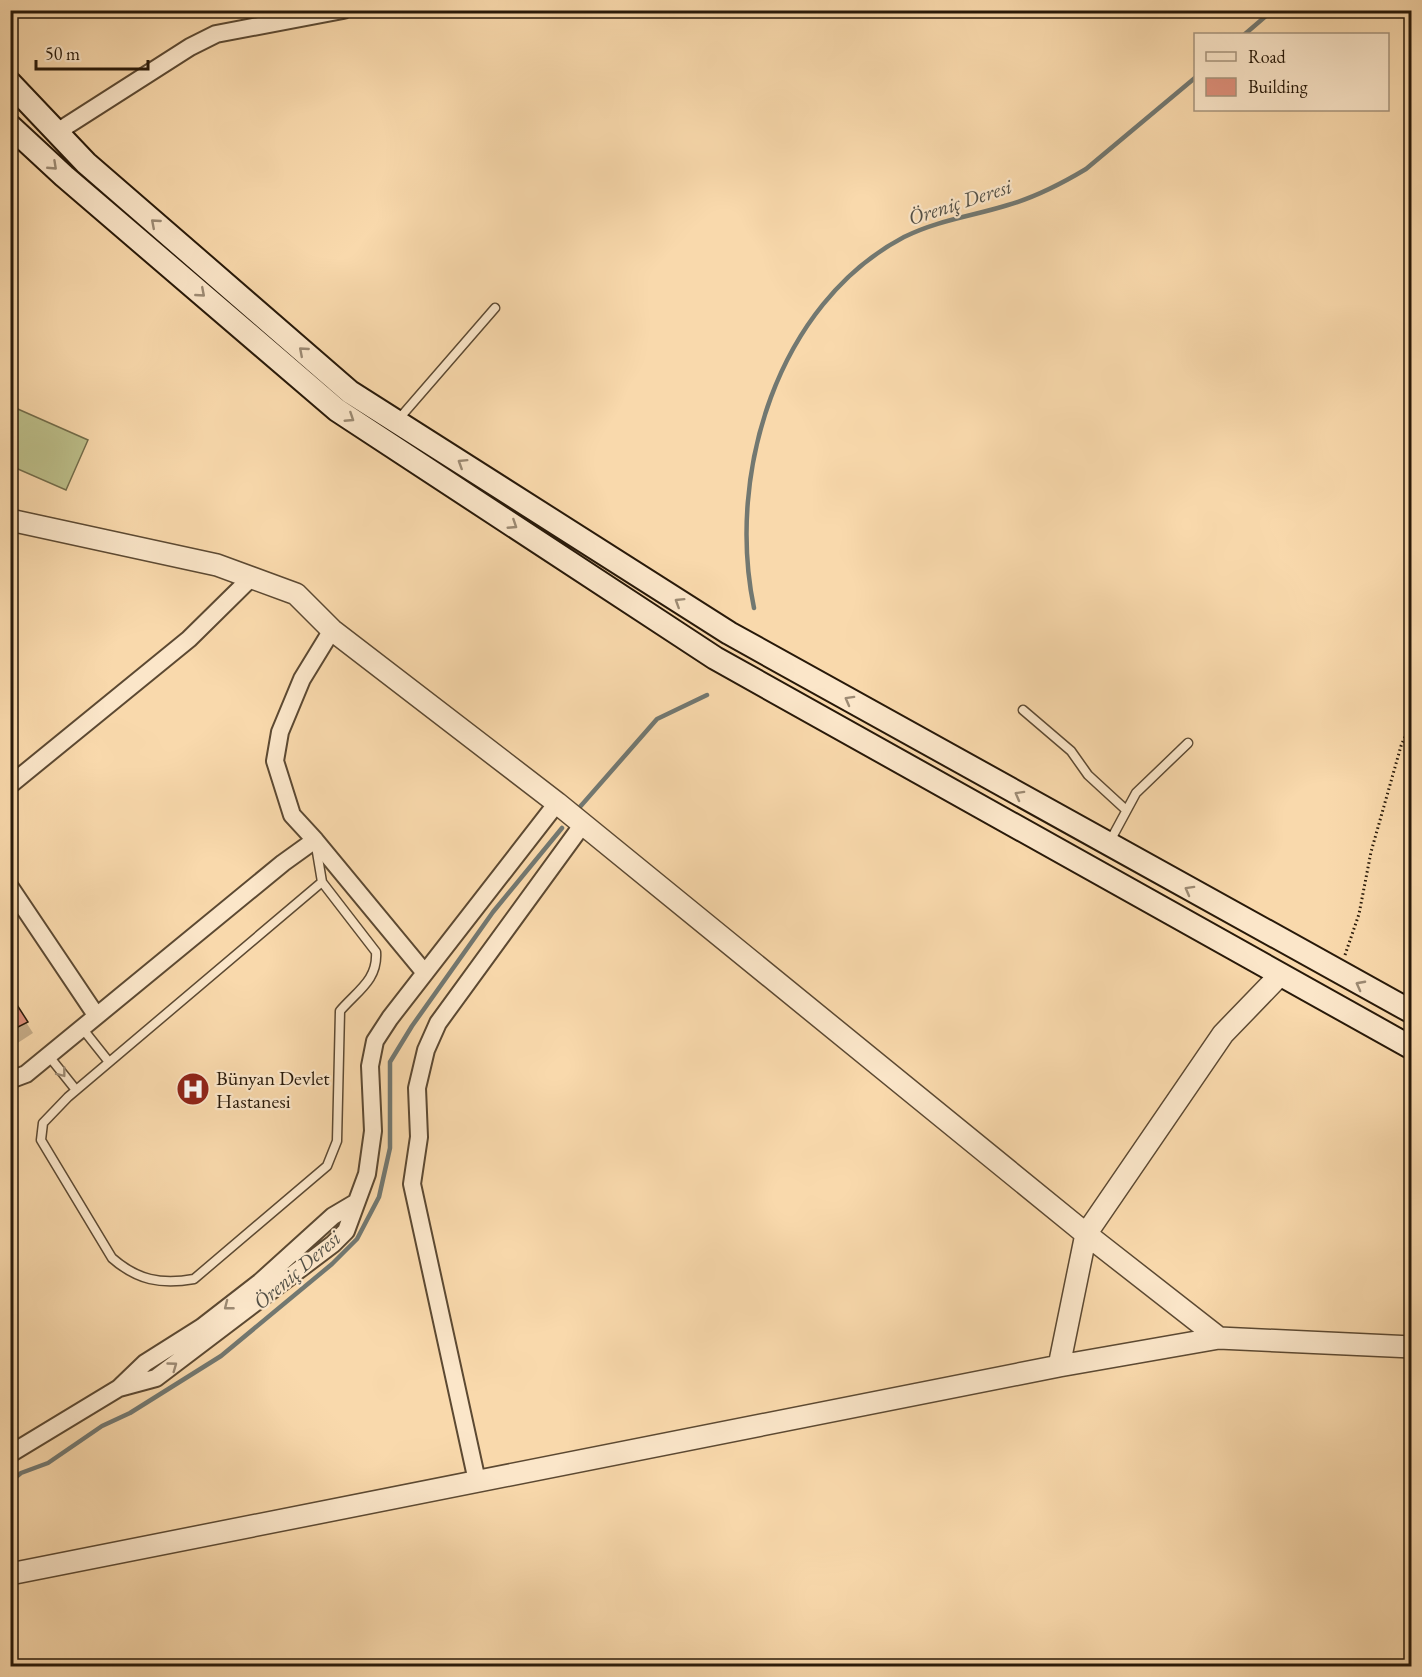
<svg xmlns="http://www.w3.org/2000/svg" width="1422" height="1677" viewBox="0 0 1422 1677" font-family="'EB Garamond',serif">
<rect width="100%" height="100%" fill="#f9d9ac"/>
<filter id="stains"><feTurbulence type="fractalNoise" baseFrequency=".00333" numOctaves="4"/><feColorMatrix values="0 0 0 0 .2 0 0 0 0 .09 0 0 0 0 .02 0 0 0 .5 -.17"/></filter>
<radialGradient id="worn" r=".72"><stop offset=".6" stop-color="#630" stop-opacity="0"/><stop offset="1" stop-color="#630" stop-opacity=".3"/></radialGradient>
<path fill="#bcbf8a" stroke="#726c4a" stroke-width="1.5" d="M11 406 88 440 66 490 11 466Z"/>
<path fill="#0003" d="M10 997 33 1033 10 1048Z"/>
<g fill="none" stroke-linecap="round" stroke-linejoin="round">
<path stroke="#727871" stroke-width="4.5" d="M1245 34 1273 10
M754 608C726 474 777 304 904 237 938 220 973 216 1008 205 1036 197 1061 184 1086 169L1196 77
M579 808 657 719 707 695
M10 1482 21 1473 48 1463 102 1426 130 1413 221 1356 332 1264 357 1239 379 1197 390 1148V1062L412 1026 493 912 562 828"/>
</g>
<path fill="#dd8f7a" stroke="#281909" stroke-width="1.5" d="M10 994 28 1022 10 1031Z"/>
<g fill="none" stroke-linecap="round" stroke-linejoin="round">
<g stroke="#5c4932" stroke-width="11">
<path id="service" d="M397 421 495 308
M1023 710 1071 751 1088 775 1125 809
M1109 843 1136 793 1188 743
M316 846 322 882 376 952C378 980 357 991 340 1011L337 1141 327 1166 194 1279C161 1285 137 1280 112 1258L41 1140 43 1123 68 1097 322 882
M82 1028 109 1062
M48 1055 76 1090"/>
</g>
<g stroke="#5c4932" stroke-width="20">
<path id="minor" d="M57 132 190 47 216 34 343 10
M10 785 189 639 251 578
M315 840 425 973
M10 887 96 1015
M10 1080 26 1074 283 863 315 840 292 815 275 761 280 732 302 679 332 630
M119 1388 156 1378 333 1244 346 1231 367 1174 373 1131 370 1066 375 1041 390 1018 557 803
M10 1454 119 1388 145 1363 202 1327 260 1282 333 1216 355 1203
M477 1481 412 1184 419 1137 417 1088 426 1050 438 1023 583 824"/>
</g>
<g stroke="#5c4932" stroke-width="24">
<path id="tertiary" d="M10 520 217 565 296 594 332 630 557 803 1086 1234 1219 1338
M1059 1366 1086 1234 1223 1034 1279 976
M10 1574 1059 1366 1219 1338 1412 1347"/>
</g>
<g stroke="#281909" stroke-width="26">
<path id="secondary" d="M10 83 86 163 350 392 729 633 1412 1012
M10 126 64 176 337 410 715 658 1412 1048"/>
</g>
<path stroke="#281909" stroke-width="3" stroke-dasharray="1.5 3" stroke-linecap="butt" d="M1345 955 1359 914 1371 852 1401 746 1412 720"/>
<use href="#service" stroke="#fbe6c9" stroke-width="8"/>
<use href="#minor" stroke="#fbe6c9" stroke-width="16"/>
<use href="#tertiary" stroke="#fbe6c9" stroke-width="21"/>
<use href="#secondary" stroke="#fbe6c9" stroke-width="22"/>
</g>
<defs><path id="oneway-chevron" d="M-2-3.5L2.5 0L-2 3.5" fill="none" stroke-width="1.6" stroke-linecap="round" stroke-linejoin="round" transform="scale(1.5)"/></defs>
<g stroke="#9c8a73">
<use href="#oneway-chevron" transform="translate(53 166) rotate(43)"/>
<use href="#oneway-chevron" transform="translate(155 223) rotate(-139)"/>
<use href="#oneway-chevron" transform="translate(201 293) rotate(41)"/>
<use href="#oneway-chevron" transform="translate(303 351) rotate(-139)"/>
<use href="#oneway-chevron" transform="translate(350 418) rotate(33)"/>
<use href="#oneway-chevron" transform="translate(462 463) rotate(-148)"/>
<use href="#oneway-chevron" transform="translate(513 525) rotate(33)"/>
<use href="#oneway-chevron" transform="translate(679 602) rotate(-148)"/>
<use href="#oneway-chevron" transform="translate(849 700) rotate(-151)"/>
<use href="#oneway-chevron" transform="translate(1019 795) rotate(-151)"/>
<use href="#oneway-chevron" transform="translate(1189 890) rotate(-151)"/>
<use href="#oneway-chevron" transform="translate(1360 985) rotate(-152)"/>
<use href="#oneway-chevron" transform="translate(62 1073) rotate(52)"/>
<use href="#oneway-chevron" transform="translate(228 1306) rotate(142)"/>
<use href="#oneway-chevron" transform="translate(173 1366) rotate(-36)"/>
</g>
<defs>
<g id="hospital-disc" transform="scale(1.725)"><circle r="9.5" fill="#8f2418" stroke="#fbe6c9"/><path d="M-5-5h3v3.5h4V-5h3V5h-3V1.5h-4V5h-3Z" fill="#fff"/></g>
</defs>
<g fill-rule="evenodd">
<use href="#hospital-disc" x="193" y="1089"/>
</g>
<g text-anchor="middle" stroke-width="4.5" stroke-linejoin="round" paint-order="stroke">
<g font-size="20" fill="#281909" stroke="#fbe6c9" text-anchor="start">
<text x="216" y="1085">Bünyan Devlet<tspan x="216" dy="23">Hastanesi</tspan></text>
</g>
<g font-size="21" font-style="italic" fill="#535046" stroke="#fbe6c9">
<text transform="translate(960 202) rotate(-18)" y="7">Öreniç Deresi</text>
<text transform="translate(297 1270) rotate(-41)" y="7">Öreniç Deresi</text>
</g>
</g>
<rect width="1422" height="1677" fill="none" stroke="#f9d9ac" stroke-width="36"/>
<rect x="12" y="12" width="1398" height="1653" fill="none" stroke="#281909" stroke-width="3"/>
<rect x="18" y="18" width="1386" height="1641" fill="none" stroke="#281909" stroke-width="1.5"/>
<rect x="1194" y="33" width="195" height="78" fill="#fbe6c9" stroke="#a7947c" stroke-width="1.5"/>
<rect x="1206" y="52" width="30" height="9" fill="#fbe6c9" stroke="#a7947c" stroke-width="1.5"/>
<text x="1248" y="63" font-size="18" fill="#281909">Road</text>
<rect x="1206" y="78" width="30" height="18" fill="#dd8f7a" stroke="#a7947c" stroke-width="1.5"/>
<text x="1248" y="93" font-size="18" fill="#281909">Building</text>
<path d="M36 60v9h112v-9" fill="none" stroke="#281909" stroke-width="3"/>
<text x="45" y="60" font-size="18" fill="#281909" stroke="#fbe6c9" stroke-width="4.5" paint-order="stroke">50 m</text>
<rect width="100%" height="100%" filter="url(#stains)"/>
<rect width="100%" height="100%" fill="url(#worn)"/>
</svg>
